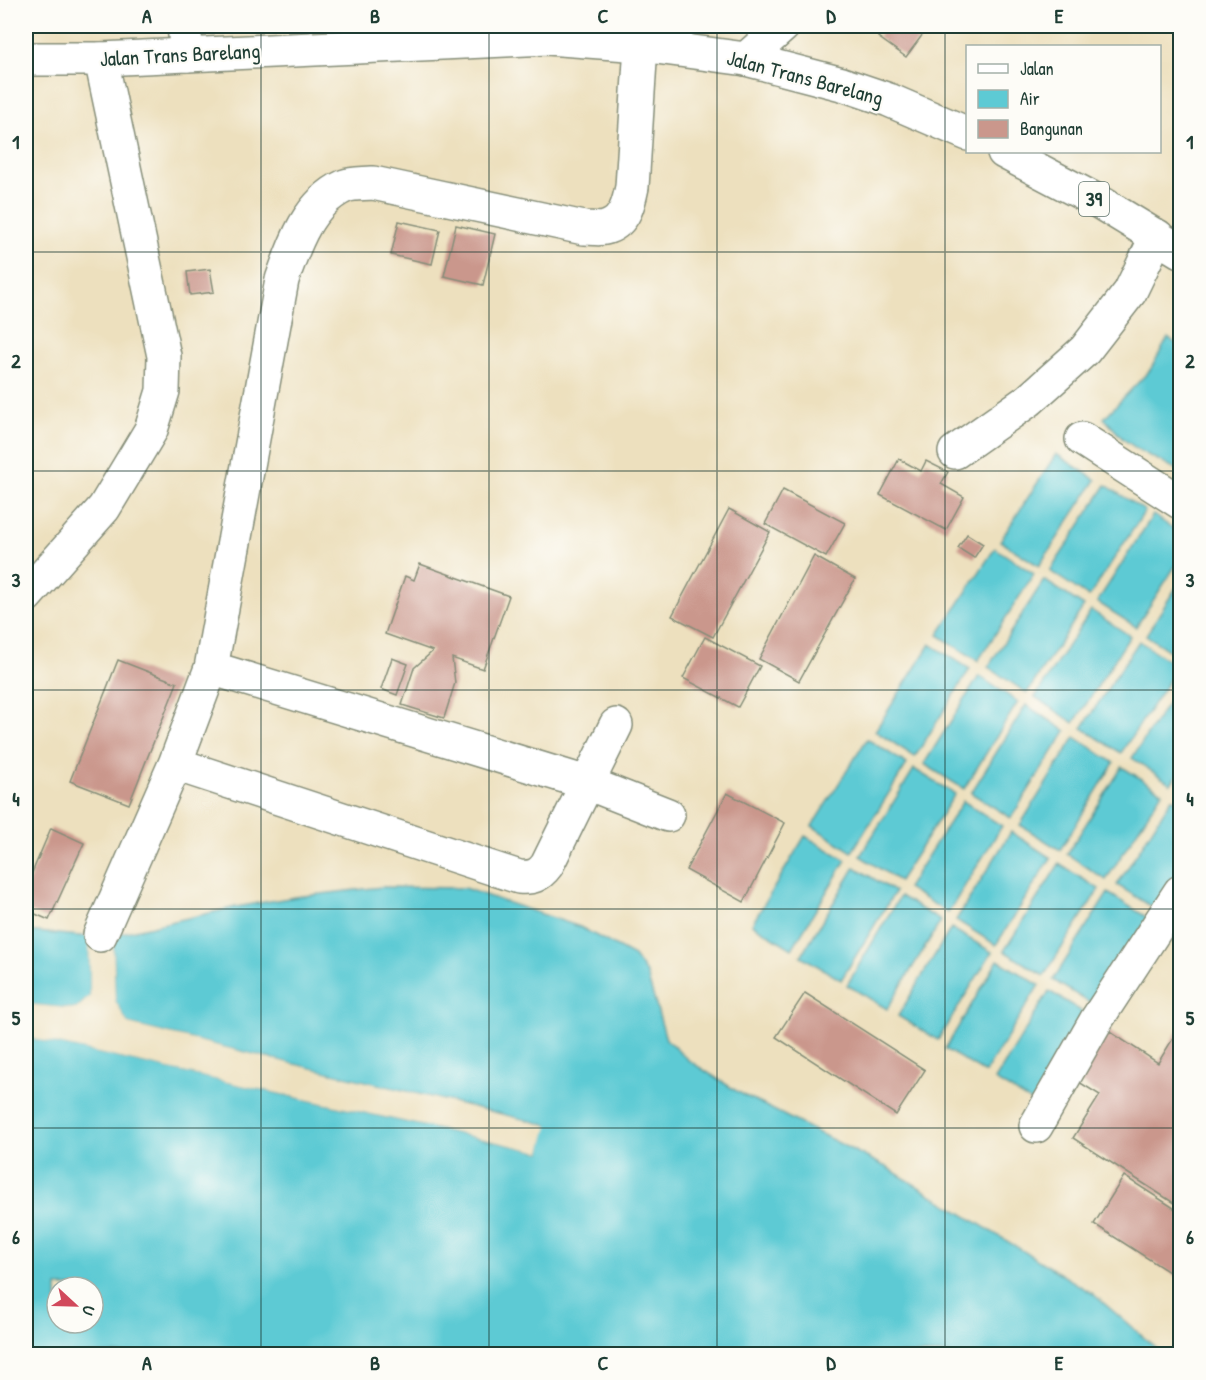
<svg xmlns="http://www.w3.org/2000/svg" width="1206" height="1380" viewBox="0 0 1206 1380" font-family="'Patrick Hand',sans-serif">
<rect width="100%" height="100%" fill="#fdfcf7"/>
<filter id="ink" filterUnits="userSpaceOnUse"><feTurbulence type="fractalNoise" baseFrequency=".0167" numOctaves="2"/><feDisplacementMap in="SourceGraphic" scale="12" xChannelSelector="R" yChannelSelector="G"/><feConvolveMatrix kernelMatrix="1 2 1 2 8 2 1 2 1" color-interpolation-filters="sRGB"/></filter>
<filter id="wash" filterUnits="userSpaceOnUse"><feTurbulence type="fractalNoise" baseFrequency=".008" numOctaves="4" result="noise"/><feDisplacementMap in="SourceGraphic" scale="24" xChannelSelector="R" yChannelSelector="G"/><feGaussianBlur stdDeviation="1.35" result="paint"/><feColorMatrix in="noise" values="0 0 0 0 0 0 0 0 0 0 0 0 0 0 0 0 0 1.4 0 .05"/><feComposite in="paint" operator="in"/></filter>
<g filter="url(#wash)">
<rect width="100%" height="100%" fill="#ede0be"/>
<path fill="#5dcad4" stroke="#3e8484" stroke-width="1.5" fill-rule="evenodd" d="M1168 338 1180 346V471L1142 452 1123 439 1104 418 1150 370Z
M1056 454 1096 480 1039 566 1000 541Z
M1106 485 1145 511 1089 597 1050 571Z
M1153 515 1180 533V559L1136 627 1097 602Z
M995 548 1034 574 978 661 938 635Z
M1044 580 1084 606 1027 693 988 667Z
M1180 581V658L1146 635Z
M1091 610 1130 636 1074 723 1035 697Z
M1139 641 1178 667 1121 753 1082 728Z
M930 644 970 669 915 757 875 731Z
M979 676 1018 702 964 789 924 764Z
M1180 684V770L1171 784 1132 758Z
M1026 705 1066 731 1011 818 971 793Z
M1075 737 1114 763 1060 850 1020 825Z
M867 739 907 764 852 852 812 826Z
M1122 767 1162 792 1106 880 1067 854Z
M914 769 955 794 899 881 860 856Z
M1172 798 1180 803V872L1157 910 1117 885Z
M963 801 1002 826 948 913 907 888Z
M1011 832 1051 858 996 945 956 920Z
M805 836 846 860 792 949 752 924Z
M1059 864 1099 889 1044 976 1004 951Z
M855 867 895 892 841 980 801 956Z
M382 887 464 888 580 927 634 956 647 975 666 1039 688 1060 738 1092 886 1167 1092 1293 1163 1354H26V1037L541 1152 547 1125 128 1024 115 1000 113 935 236 907 295 897ZM57 1287H93V1323H57Z
M1108 893 1148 918 1093 1005 1053 980Z
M900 896 941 921 887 1009 847 985Z
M951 928 992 952 938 1040 898 1016Z
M26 931 89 937 90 996 76 1009 26 1004Z
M998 960 1039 985 985 1073 945 1049Z
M1049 991 1089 1016 1036 1105 995 1080Z"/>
<path fill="#ede0be" d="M110 935H113L115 1000 128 1024 548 1126 541 1152 26 1037V1034L539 1149 544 1128 127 1026 112 1001Z
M92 936 93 998 77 1012 26 1007V1004L76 1009 90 996 89 937Z"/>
<g id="blocks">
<path fill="#ca978c" d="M886 26H929L906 57 878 37Z
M399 221 440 230 432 264 391 255Z
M456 225 495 234 483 285 444 276Z
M210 269 214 292 190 295 187 272Z
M899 459 921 471 926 461 948 472 941 484 964 497 946 530 880 495Z
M783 490 845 523 826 557 765 524Z
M729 509 770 532 713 637 672 616Z
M967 534 983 544 974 558 958 548Z
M814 556 855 579 799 681 759 659Z
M420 564 509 596 483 669 452 658 455 683 444 718 402 705 414 668 433 651 385 634 405 576 414 580Z
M705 637 760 666 738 707 683 678Z
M392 658 408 664 397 695 381 689Z
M118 660 177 683 129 804 70 781Z
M727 793 785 823 744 902 686 870Z
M51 828 84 843 49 920 26 910V887Z
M805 993 925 1070 896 1115 776 1037Z
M1180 1027V1207L1073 1138 1100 1095 1074 1079 1106 1029 1158 1063Z
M1124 1176 1180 1212V1279L1094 1224Z"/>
</g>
</g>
<g filter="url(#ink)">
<use href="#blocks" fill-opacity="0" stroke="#868e79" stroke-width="1.5"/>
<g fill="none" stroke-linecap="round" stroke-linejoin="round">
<g stroke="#868e79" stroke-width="36">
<path id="minor" d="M184 26 187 55
M746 59 783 26
M1082 439 1180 502
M955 452 1029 400 1085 350 1130 292 1157 236
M26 596 104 508 151 430 163 391 164 356 101 59
M211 668 587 783 668 815
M616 725 547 865C539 876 532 878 519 877L175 764 211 668 282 280C294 245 308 203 345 186 353 183 364 184 373 183L584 228C591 228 602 230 608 227 625 221 629 202 632 187L641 45
M100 935 175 764
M1036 1126 1097 1019 1180 892"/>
</g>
<g stroke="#868e79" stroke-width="36">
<path id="highway" d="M26 59H101L547 38 641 45 746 59 842 84 889 100 968 134
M1004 152 1101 203 1180 251"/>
</g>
<use href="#minor" stroke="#fff" stroke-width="33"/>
<use href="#highway" stroke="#fff" stroke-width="33"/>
</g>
</g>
<path fill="none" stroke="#1f3d34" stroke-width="1.5" stroke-opacity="0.55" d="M261 26V1354M489 26V1354M717 26V1354M945 26V1354M26 252H1180M26 471H1180M26 690H1180M26 909H1180M26 1128H1180"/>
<g text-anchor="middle" stroke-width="4.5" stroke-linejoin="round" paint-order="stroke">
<rect fill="#fdfcf7" stroke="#62766e" stroke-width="1.5" x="1079" y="182" width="30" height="34" rx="4.5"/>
<g font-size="20" font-weight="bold" fill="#1f3d34">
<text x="1094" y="206">39</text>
</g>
<g font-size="21" fill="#1f3d34" stroke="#fdfcf7">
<text transform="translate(180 55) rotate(-3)" y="7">Jalan Trans Barelang</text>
<text transform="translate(805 78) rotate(15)" y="7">Jalan Trans Barelang</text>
</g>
</g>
<rect width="1206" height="1380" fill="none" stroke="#fdfcf7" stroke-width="66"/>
<rect x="966" y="45" width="195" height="108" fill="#fdfcf7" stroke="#a4b0a9" stroke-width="1.5"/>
<rect x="978" y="64" width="30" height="9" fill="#ffffff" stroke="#a4b0a9" stroke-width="1.5"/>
<text x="1020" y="75" font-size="18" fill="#1f3d34">Jalan</text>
<rect x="978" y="90" width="30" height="18" fill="#5dcad4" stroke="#a4b0a9" stroke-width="1.5"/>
<text x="1020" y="105" font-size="18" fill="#1f3d34">Air</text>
<rect x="978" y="120" width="30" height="18" fill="#ca978c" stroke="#a4b0a9" stroke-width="1.5"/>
<text x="1020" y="135" font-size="18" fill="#1f3d34">Bangunan</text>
<g transform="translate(75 1305) rotate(112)"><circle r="28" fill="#fdfcf7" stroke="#a4b0a9" stroke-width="1.5"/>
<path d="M0-4.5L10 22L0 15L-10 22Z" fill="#d1495b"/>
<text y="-9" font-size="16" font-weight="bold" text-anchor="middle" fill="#1f3d34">U</text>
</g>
<rect x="33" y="33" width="1140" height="1314" fill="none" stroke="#1f3d34" stroke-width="2"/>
<g font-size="20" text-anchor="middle" font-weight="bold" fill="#1f3d34">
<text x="147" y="23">A</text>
<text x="375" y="23">B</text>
<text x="603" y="23">C</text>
<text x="831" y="23">D</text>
<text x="1059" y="23">E</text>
<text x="16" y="149">1</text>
<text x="1190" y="149">1</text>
<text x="16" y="368">2</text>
<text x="1190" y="368">2</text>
<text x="16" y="587">3</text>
<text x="1190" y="587">3</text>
<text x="16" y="806">4</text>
<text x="1190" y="806">4</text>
<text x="16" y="1025">5</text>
<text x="1190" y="1025">5</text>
<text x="16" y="1244">6</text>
<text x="1190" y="1244">6</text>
<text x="147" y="1370">A</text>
<text x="375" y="1370">B</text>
<text x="603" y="1370">C</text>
<text x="831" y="1370">D</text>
<text x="1059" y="1370">E</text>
</g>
</svg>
